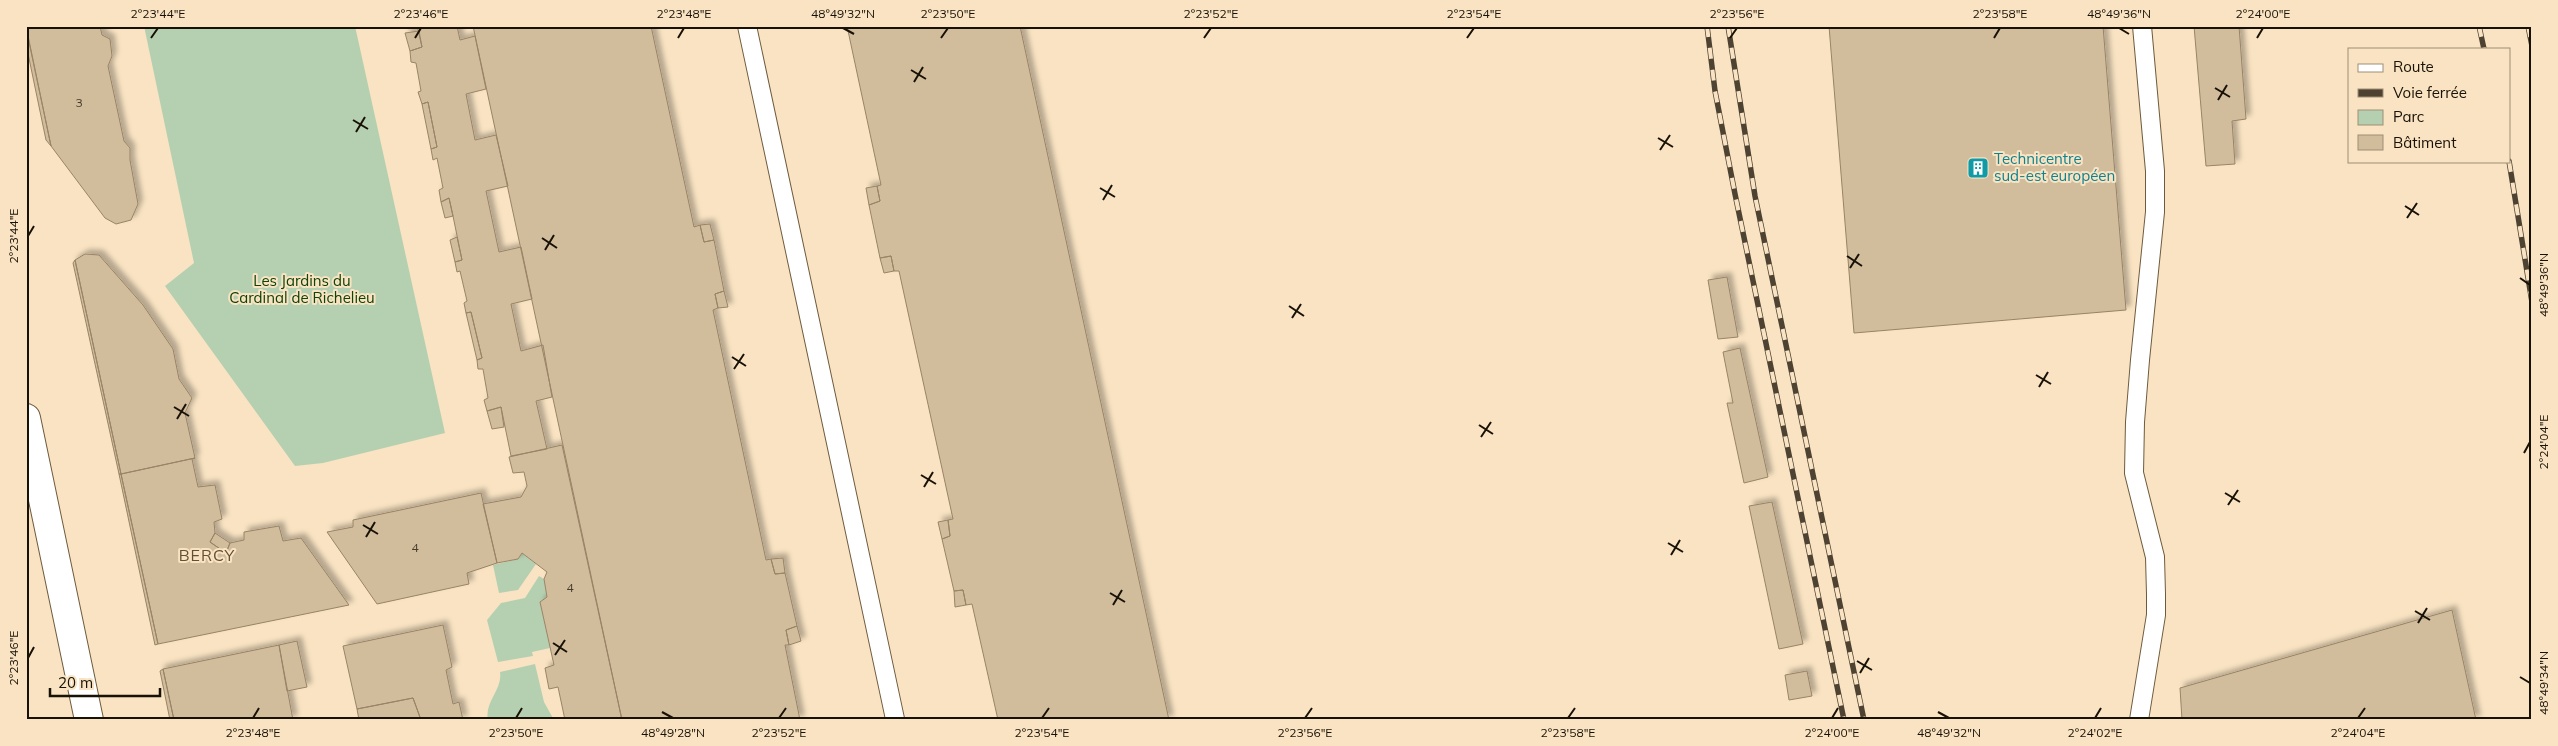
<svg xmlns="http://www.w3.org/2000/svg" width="2558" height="746" viewBox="0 0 2558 746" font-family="Mulish,sans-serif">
<defs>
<filter id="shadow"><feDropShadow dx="4.5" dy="-4.5" stdDeviation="2.5" flood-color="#0004"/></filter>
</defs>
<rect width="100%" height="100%" fill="#f9e3c2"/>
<path fill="#b5d0b1" d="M144 26H355L445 433 323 463 295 466 165 286 194 263Z
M522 553 536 564 518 590 499 593 493 565 518 559Z
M539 576 544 579 547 597 540 602 550 648 532 652 533 656 498 662 487 620 501 603 525 598Z
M535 664 544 702 554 720H488C484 702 503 689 500 672Z"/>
<path fill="#d1bc9c" stroke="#988466" filter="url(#shadow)" d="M26 26H100L102 35 110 39 112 56 108 66 124 141 130 148V160L138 204 131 220 116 224 105 218 51 146Z
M417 26H457L460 40 475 36 486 89 466 94 475 140 496 135 508 186 486 191 499 252 521 247 532 299 511 304 521 351 543 345 552 397 536 401 547 449 511 456 501 407 487 411 484 400 488 398 483 369H478L477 360 482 358 471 312 466 313 464 303 467 301 460 271 457 272 455 262 462 260 453 216 449 198 441 202 439 190 443 188 437 158 433 160 431 149 437 147 428 102 422 104 418 92 421 91 416 63 411 62 410 51 422 47Z
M473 26H651L694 227 700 225 704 242 714 240 724 291 715 294 718 308 713 310 766 560 771 559 775 574 785 573 797 626 786 630 789 645H785L800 720H622Z
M847 26H1020L1169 720H998L972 604 966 605 963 590 954 591 942 539 950 536 948 520 953 519 899 271H894L891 256 880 258 869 205 880 201 877 186 881 185Z
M1829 26H2103L2126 310 1854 333Z
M2194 26H2239L2246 119 2232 121 2235 164 2206 166Z
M26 28 51 146 46 140 26 44Z
M419 31 422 47 410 51 405 33Z
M428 102 437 147 431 149 422 104Z
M877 186 880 201 869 205 866 188Z
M449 198 453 216 445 218 441 202Z
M710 224 714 240 704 242 700 225Z
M457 237 462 260 455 262 450 240Z
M85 254 99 255 143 305 173 349 179 379 192 398 185 413 195 458 121 474 75 260Z
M891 256 894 271 884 273 880 258Z
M75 260 121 474H119L73 263Z
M1727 277 1738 337 1718 339 1708 280Z
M724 291 728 307 718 308 715 294Z
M471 312 482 358 477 360 466 313Z
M1740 348 1768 477 1744 483 1727 403H1733L1723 352Z
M501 407 504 427 492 429 487 411Z
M562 445 622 720H565L558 687 549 689 545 668 554 665 540 602 547 597 544 579 547 572 522 553 518 559 497 563 483 504 521 497 527 486 524 472 513 473 509 457Z
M195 458 192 459 198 487 215 485 222 519 214 522 215 533 210 542 226 553 230 543 244 540V532L279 526 283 541 301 538 349 605 158 644 121 474Z
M119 474H121L158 644 155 645Z
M481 493 497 563 467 573 469 584 377 604 327 532 353 527V520Z
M1772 502 1803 644 1779 649 1749 506Z
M948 520 950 536 942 539 938 522Z
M215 533 230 543 226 553 210 542Z
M783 558 785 573 775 574 771 559Z
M963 590 966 605 955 607 954 591Z
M2452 610 2476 720H2182L2180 688Z
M443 625 452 667 446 670 453 704 459 702 463 720H421L413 698 357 709 343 646Z
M797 626 801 641 789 645 786 630Z
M297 641 307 687 287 691 279 645Z
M279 645 293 720H174L163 669Z
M163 669 174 720H170L160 671Z
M1807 671 1812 696 1789 700 1785 675Z
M413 698 421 720H359L357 709Z"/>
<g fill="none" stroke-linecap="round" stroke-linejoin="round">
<g stroke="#6e5b3e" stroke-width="20">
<path id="lane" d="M747 26 895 719
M2139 720 2156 615V594L2155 557 2134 473 2135 422 2140 360 2155 212V171L2142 26"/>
</g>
<g stroke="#6e5b3e" stroke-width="30">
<path id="street" d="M26 418 89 720"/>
</g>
<use href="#lane" stroke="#fff" stroke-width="18"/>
<use href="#street" stroke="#fff" stroke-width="28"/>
<g stroke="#4e4333" stroke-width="5.5">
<path id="rail" d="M1707 26 1715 91 1735 194 1844 720
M1728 26 1755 196 1864 720
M2479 26 2484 49
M2528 26 2532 46
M2509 161 2532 302"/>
</g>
<use href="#rail" stroke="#f9e3c2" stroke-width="4" stroke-dasharray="11" stroke-linecap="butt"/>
</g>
<path fill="none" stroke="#181106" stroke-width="2" d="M843 28 854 34M2119 28 2129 34M151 38 158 28M415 38 421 28M678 38 684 28M941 38 948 28M1204 38 1211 28M1467 38 1474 28M1730 38 1737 28M1994 38 2000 28M2257 38 2263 28M911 70 926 79M914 82 923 67M2215 88 2230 97M2218 100 2227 85M353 120 368 129M356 132 365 117M1658 138 1673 147M1660 150 1670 135M1100 188 1115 197M1103 200 1112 185M2405 206 2419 215M2407 218 2417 203M28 236 34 226M542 238 557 248M545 250 554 235M1847 256 1862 266M1850 268 1859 254M2520 278 2530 285M1289 306 1304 316M1292 318 1301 304M732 357 746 366M734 369 744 354M2036 375 2051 384M2039 387 2048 372M174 407 189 416M177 419 186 404M1479 425 1493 434M1481 437 1491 422M2524 453 2530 442M921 475 936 484M924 487 933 472M2225 493 2240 502M2228 505 2238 490M363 525 378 534M366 537 375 522M1668 543 1683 552M1671 555 1680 540M1110 593 1125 602M1113 605 1122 590M2415 611 2430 620M2418 623 2427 608M553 643 567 652M555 655 565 640M28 658 34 647M1857 661 1872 670M1860 673 1869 658M2520 677 2530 683M662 712 673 718M1938 712 1949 718M253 718 259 708M516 718 522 708M779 718 786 708M1042 718 1049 708M1305 718 1312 708M1568 718 1575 708M1832 718 1838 708M2095 718 2101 708M2358 718 2365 708"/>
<defs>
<g id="building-square" transform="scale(1.125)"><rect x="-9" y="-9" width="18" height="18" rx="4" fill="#0f9aa8" stroke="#f9e3c2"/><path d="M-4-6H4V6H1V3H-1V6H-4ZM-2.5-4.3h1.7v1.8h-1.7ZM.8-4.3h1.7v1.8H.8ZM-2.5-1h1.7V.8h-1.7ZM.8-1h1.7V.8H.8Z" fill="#fff"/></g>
</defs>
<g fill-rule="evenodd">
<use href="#building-square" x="1978" y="168"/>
</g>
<g text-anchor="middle" stroke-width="4" stroke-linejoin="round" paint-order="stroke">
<g font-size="12" fill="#463c2c">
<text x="79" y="107">3</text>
<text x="415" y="552">4</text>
<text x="570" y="592">4</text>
</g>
<g font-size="15" fill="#0d838f" stroke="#f9e3c2" text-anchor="start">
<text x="1994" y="164">Technicentre<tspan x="1994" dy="17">sud-est européen</tspan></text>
</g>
<g font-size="15" fill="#0e4306" stroke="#f9e3c2">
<text x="302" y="286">Les Jardins du<tspan x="302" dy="17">Cardinal de Richelieu</tspan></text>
</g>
<g font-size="16" letter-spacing="1" fill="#635034" stroke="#f9e3c2">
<text x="207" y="561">BERCY</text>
</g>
</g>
<rect width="2558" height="746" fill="none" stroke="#f9e3c2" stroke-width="55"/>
<rect x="2348" y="48" width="162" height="115" fill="#f9e3c2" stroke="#9f8f77"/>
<rect x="2358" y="64" width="25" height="8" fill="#ffffff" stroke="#9f8f77"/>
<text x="2393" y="72" font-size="15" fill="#181106">Route</text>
<rect x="2358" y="89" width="25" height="8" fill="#4e4333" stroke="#9f8f77"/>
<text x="2393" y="98" font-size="15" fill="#181106">Voie ferrée</text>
<rect x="2358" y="110" width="25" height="15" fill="#b5d0b1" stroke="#9f8f77"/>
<text x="2393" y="122" font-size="15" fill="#181106">Parc</text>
<rect x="2358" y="135" width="25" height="15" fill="#d1bc9c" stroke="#9f8f77"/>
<text x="2393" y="148" font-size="15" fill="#181106">Bâtiment</text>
<path d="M50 688v8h110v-8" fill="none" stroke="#181106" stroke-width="2.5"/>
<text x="58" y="688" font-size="15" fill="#181106" stroke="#f9e3c2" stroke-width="4" paint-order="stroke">20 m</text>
<rect x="28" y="28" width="2502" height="690" fill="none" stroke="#181106" stroke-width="2"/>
<g font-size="12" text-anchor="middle" fill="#181106">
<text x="158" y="18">2°23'44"E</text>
<text x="421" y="18">2°23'46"E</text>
<text x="684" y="18">2°23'48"E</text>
<text x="843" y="18">48°49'32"N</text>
<text x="948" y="18">2°23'50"E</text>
<text x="1211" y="18">2°23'52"E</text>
<text x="1474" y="18">2°23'54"E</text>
<text x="1737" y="18">2°23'56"E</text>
<text x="2000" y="18">2°23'58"E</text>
<text x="2119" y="18">48°49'36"N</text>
<text x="2263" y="18">2°24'00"E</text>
<text transform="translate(14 236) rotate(-90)" y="4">2°23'44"E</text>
<text transform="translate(2544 285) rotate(-90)" y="4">48°49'36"N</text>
<text transform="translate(2544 442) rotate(-90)" y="4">2°24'04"E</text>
<text transform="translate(14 658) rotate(-90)" y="4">2°23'46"E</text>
<text transform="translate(2544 683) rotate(-90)" y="4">48°49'34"N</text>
<text x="253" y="737">2°23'48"E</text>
<text x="516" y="737">2°23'50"E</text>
<text x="673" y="737">48°49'28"N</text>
<text x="779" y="737">2°23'52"E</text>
<text x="1042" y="737">2°23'54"E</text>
<text x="1305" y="737">2°23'56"E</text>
<text x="1568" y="737">2°23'58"E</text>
<text x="1832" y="737">2°24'00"E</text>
<text x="1949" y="737">48°49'32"N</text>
<text x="2095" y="737">2°24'02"E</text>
<text x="2358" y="737">2°24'04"E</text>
</g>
</svg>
